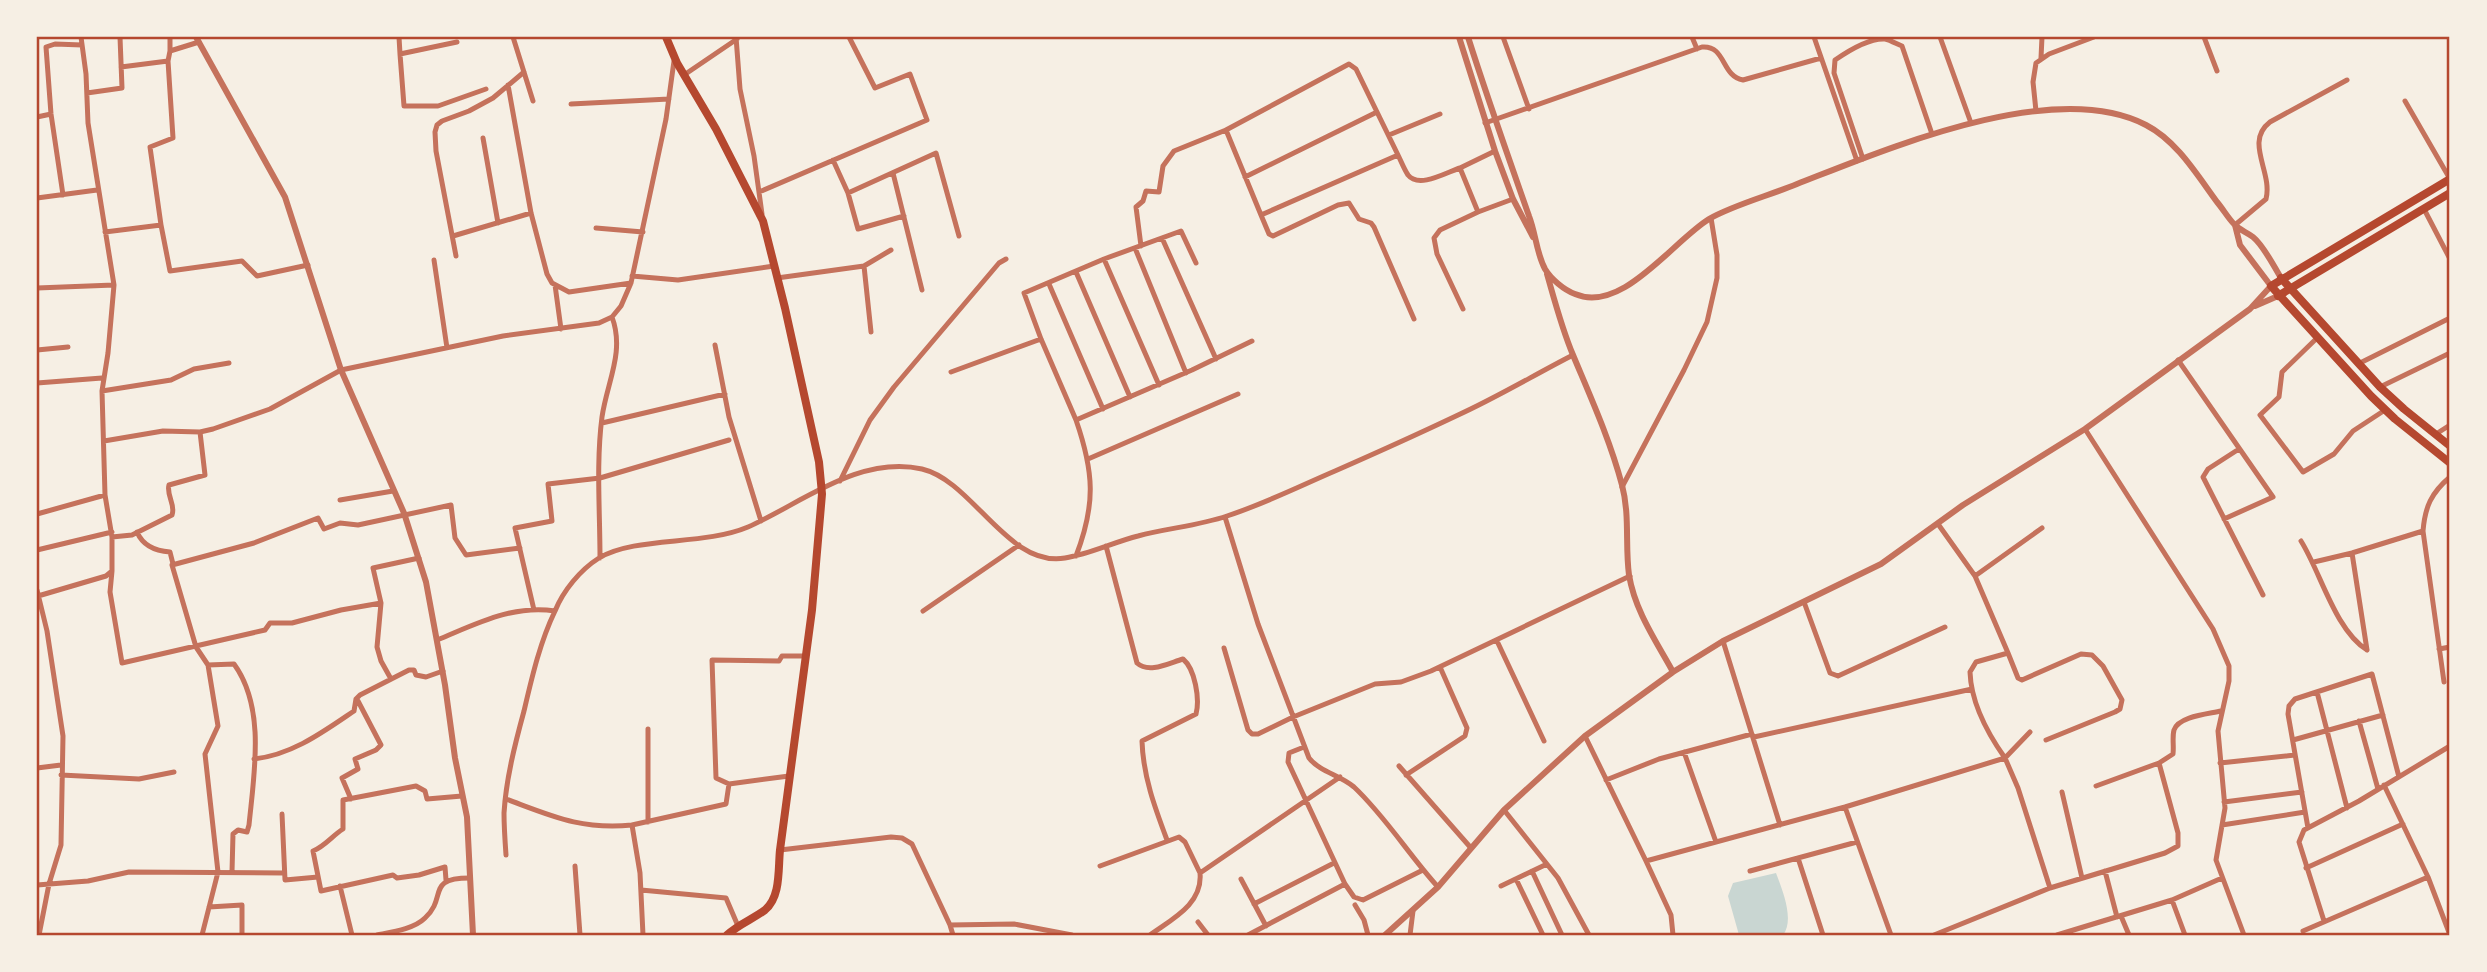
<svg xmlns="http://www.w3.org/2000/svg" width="2487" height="972" viewBox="0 0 2487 972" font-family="'Alegreya Sans',sans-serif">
<rect width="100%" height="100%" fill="#f6efe4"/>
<path fill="#c9d6d2" d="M1776 873C1782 889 1795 920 1783 935H1739L1728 896 1733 883Z"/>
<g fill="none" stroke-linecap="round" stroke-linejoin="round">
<path stroke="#c5725c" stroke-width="5" d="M170 37V51L199 42
M399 37 400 54 457 42
M513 37 533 101
M736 37 740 89 754 156 762 214
M1503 37 1529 109
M1692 37 1697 49
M1814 37 1857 161
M1940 37 1971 123
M2204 37 2217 71
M400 54 404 106H438L486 89
M2041 58 2042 37
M121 67 168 61 170 51
M684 75 737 39
M508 85 531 213 547 274 552 283 569 292 631 283
M87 93 122 88 120 37
M2405 101 2450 179
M571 104 669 99
M2036 111 2033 82 2036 63 2049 54 2094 37
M1377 112 1356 69 1349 64 1226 130 1261 215 1398 155C1401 161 1404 169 1408 175 1419 189 1447 172 1460 168L1478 212 1513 199
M37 117 51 114
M1485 123 1702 47C1726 45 1721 76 1743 80L1821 58
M1389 135 1440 114
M483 138 498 223
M1863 159 1834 73 1835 60C1848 51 1869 38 1885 39 1890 40 1897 44 1902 46L1932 134
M833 160 848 193 936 153 959 236
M1460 168 1495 151
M893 173 922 290
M1245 177 1377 112 1398 155
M759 192 927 120 910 74 875 88 849 37
M848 193 858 229 904 216
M63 195 51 114 46 47 55 44 82 45
M37 198 97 190
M2424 209 2450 259
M1261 215 1269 234 1273 236 1338 205 1349 203 1359 219 1371 223 1374 227 1414 319
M161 225 150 147 173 138 168 61
M2235 225 2266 199C2273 172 2244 142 2270 122L2347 80
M596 228 643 232
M105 232 161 225 170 271 242 261 257 276 308 265
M453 236 531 213
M1162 238 1216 359
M1141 246 1136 207 1143 201 1146 191 1159 192 1163 166 1174 151 1226 130
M1135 248 1186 373
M456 256 436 151 435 132 437 125 442 121 469 111 493 98 524 72
M1104 259 1159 385
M434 260 447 348
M864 266 891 250
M1076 272 1130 397
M632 276 678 280 774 266
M777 278 864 266 871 332
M1049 284 1103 409
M555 285 561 329
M37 288 114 285
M1463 309 1437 254 1434 238 1440 230 1478 212
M2317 338 2282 372 2279 397 2260 415 2303 472 2334 454 2353 431 2385 410
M715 345 729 417 761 521
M37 350 68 347
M2178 360 2273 497 2224 519
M2358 364 2450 318
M951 372 1041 339
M37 383 102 378
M2380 387 2450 353
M102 391 171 380 194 369 229 363
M1076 420 1041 339 1024 293 1104 259 1181 231 1196 263
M602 423 725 394
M2085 429 2213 629 2229 666V681L2218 731 2225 808 2216 860 2244 935
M2436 434 2450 425
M104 441 163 431 200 432 213 429 270 409 341 370 503 336 599 323 612 317 621 306 631 283 666 119 674 61
M2239 449 2208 469 2203 477 2263 595
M1088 459 1238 394
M840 481 870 420 894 387 999 263 1006 259
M1622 487 1684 370 1707 322 1717 278V255L1711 218
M340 500 393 491
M37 514 105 495
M1225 517 1258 624 1309 758C1320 772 1340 775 1354 787 1385 816 1409 855 1438 887
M1938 524 1975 576 2008 653 1976 662 1970 672C1971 702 1988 734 2005 758L2030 732
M137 532C143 546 155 551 170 552L173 564
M112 537 132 535 172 515C176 505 166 495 169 485L205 475 200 432
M2301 541C2321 573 2335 630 2367 650
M1106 546 1137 663C1149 674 1169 663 1183 659 1195 669 1200 699 1196 714L1142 741C1143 776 1155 808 1167 840
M37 550 112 532
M2352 553 2367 650
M1076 556C1096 504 1094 472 1076 420L1192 370 1252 341
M600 558C600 511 596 463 602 417 607 382 625 352 612 317
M2314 562 2352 553 2423 531
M112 571 110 592 122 663 265 630 270 623H292L341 610 381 603
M1975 576 2042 528
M37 590 47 631 63 736 61 845 49 884 39 935
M38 596 106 576 112 571V537L105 495 102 391 108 353 114 285 88 123 86 74 81 37
M1804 602 1830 673 1838 676 1945 627
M534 610 515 528 552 521 548 484 600 478 729 440
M923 611 1019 545
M437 640C474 625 513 604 555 611
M1497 641 1544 741
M1723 641 1780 825
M1224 648 1248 730 1252 734H1258L1293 717 1375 684 1401 682 1431 671 1630 576
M2439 649 2450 647
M2008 653 2018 678 2022 680 2081 654 2092 655 2103 666 2122 700 2120 709 2115 712 2046 740
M208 665 234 664C266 708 254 774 249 825L247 832 238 830 233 834 232 872
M391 679 381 661 377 647 381 603 373 568 419 558
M2444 682 2423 531C2425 507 2431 493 2450 477
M2317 692 2347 808
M2359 721 2378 789
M648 729V822
M1585 736 1646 861 1845 807
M1754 737 1972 689
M2293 740 2383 715
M1304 747 1289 753 1288 762 1345 884
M1684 752 1716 842
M254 759C292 755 323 732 354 711L356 699 360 695 409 670H414L416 675 426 677 443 671
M2159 763 2173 754C2174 746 2172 737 2174 730 2179 716 2209 714 2221 711
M2220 763 2295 755
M1399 766 1471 848
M37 768 61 765
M61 775 139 779 174 772
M1406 775 1465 736 1467 728 1440 667
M789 776 729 784 716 778 712 660 779 661 782 656H806
M1606 780 1659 759 1752 734
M2384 785 2428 877 2450 935
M2062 792 2082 878
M351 799 342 778 358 769 355 759 376 750 381 745 358 701
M506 799C552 816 581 830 632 825L640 873 643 935
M2224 802 2302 792
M1504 810 1558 878 1589 935
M282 814 285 880 318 877
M632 825 726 804 729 784
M2222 825 2305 812
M2308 828 2288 714 2289 706 2295 699 2372 674 2399 777
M780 850 891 837 902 838 912 844 950 925 1014 924 1072 935
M506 855C505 841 504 827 504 813 506 779 515 744 524 711 532 677 540 642 555 611 563 591 580 570 599 558 636 536 703 546 748 527 802 503 859 455 922 469 973 481 1008 568 1065 558 1090 554 1114 542 1138 536 1167 528 1198 526 1227 516 1264 504 1300 486 1335 471 1376 453 1416 435 1456 416 1496 398 1534 375 1573 355
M1798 858 1823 935
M1646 861 1671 915 1673 935
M575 866 580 935
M1100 866 1179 837 1185 842 1200 873
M2306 868 2403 824
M1532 871 1562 935
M1750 871 1857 842
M2105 871 2117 917
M1241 879 1266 926
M1516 879 1543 935
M446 880 445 867 419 875 397 878 393 875 321 891 313 851C325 846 332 836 343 829V800L416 786 425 791 427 799 462 796
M37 885 88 881 129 872 283 873
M340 886 352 935
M1501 886 1547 864
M641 890 726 898 738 926
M2172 900 2185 935
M1254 904 1334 863
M1355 905 1364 920 1368 935
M209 907 242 905V935
M2121 916 2129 935
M2324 921 2299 842 2304 830 2359 801 2450 746
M1198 922 1208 935
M950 925 953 935
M2303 931 2428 877
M202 935 218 872 205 754 218 726 208 665 196 647 172 565 254 543 318 518 324 529 340 523 358 525 451 505 455 538 466 555 520 548
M377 935C392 932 414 929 425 918 448 897 425 878 470 878
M1150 935C1172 919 1203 904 1200 873L1340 777
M1248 935 1345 884 1354 897 1363 900 1423 870
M1410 935 1413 911
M1891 935 1845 807 2005 758 2018 788 2050 888
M1934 935 2050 888 2165 853 2178 846V833L2159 763 2096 786
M2057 935 2172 900 2222 878"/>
<path stroke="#c5725c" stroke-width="6" d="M196 37 285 197 341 370 404 513 426 582 445 685 455 758 467 817 473 935
M1459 37 1495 151 1513 199 1533 237
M1468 37C1487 97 1508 156 1529 216 1536 234 1536 252 1545 269 1551 279 1564 290 1575 294 1622 314 1672 242 1709 219 1733 205 1771 195 1797 184 1887 149 2054 77 2146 125 2177 141 2197 175 2217 202 2223 209 2228 218 2234 224 2239 230 2247 232 2253 237 2264 246 2273 265 2281 278
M1547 274C1555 302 1562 329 1573 355 1591 398 1610 440 1622 485 1630 515 1625 545 1629 575 1635 611 1656 641 1673 672
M2255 306 2278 296
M1385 935 1438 887 1504 810 1585 736 1673 672 1723 641 1881 564 1963 505 2085 429 2250 309 2271 286 2240 245 2235 225"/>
<path stroke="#b5482f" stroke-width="8" d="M666 37 677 63 716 129 763 221 785 308 819 462 822 494 812 610 780 850C778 869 781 897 765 910 753 919 739 924 727 935
M2450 179 2271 286 2371 396 2395 419 2450 463
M2281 278 2380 387 2404 409 2450 446
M2278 296 2450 193"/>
</g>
<rect width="2487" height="972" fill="none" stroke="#f6efe4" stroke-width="77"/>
<rect x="38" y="38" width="2410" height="896" fill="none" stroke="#b5482f" stroke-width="2.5"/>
</svg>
